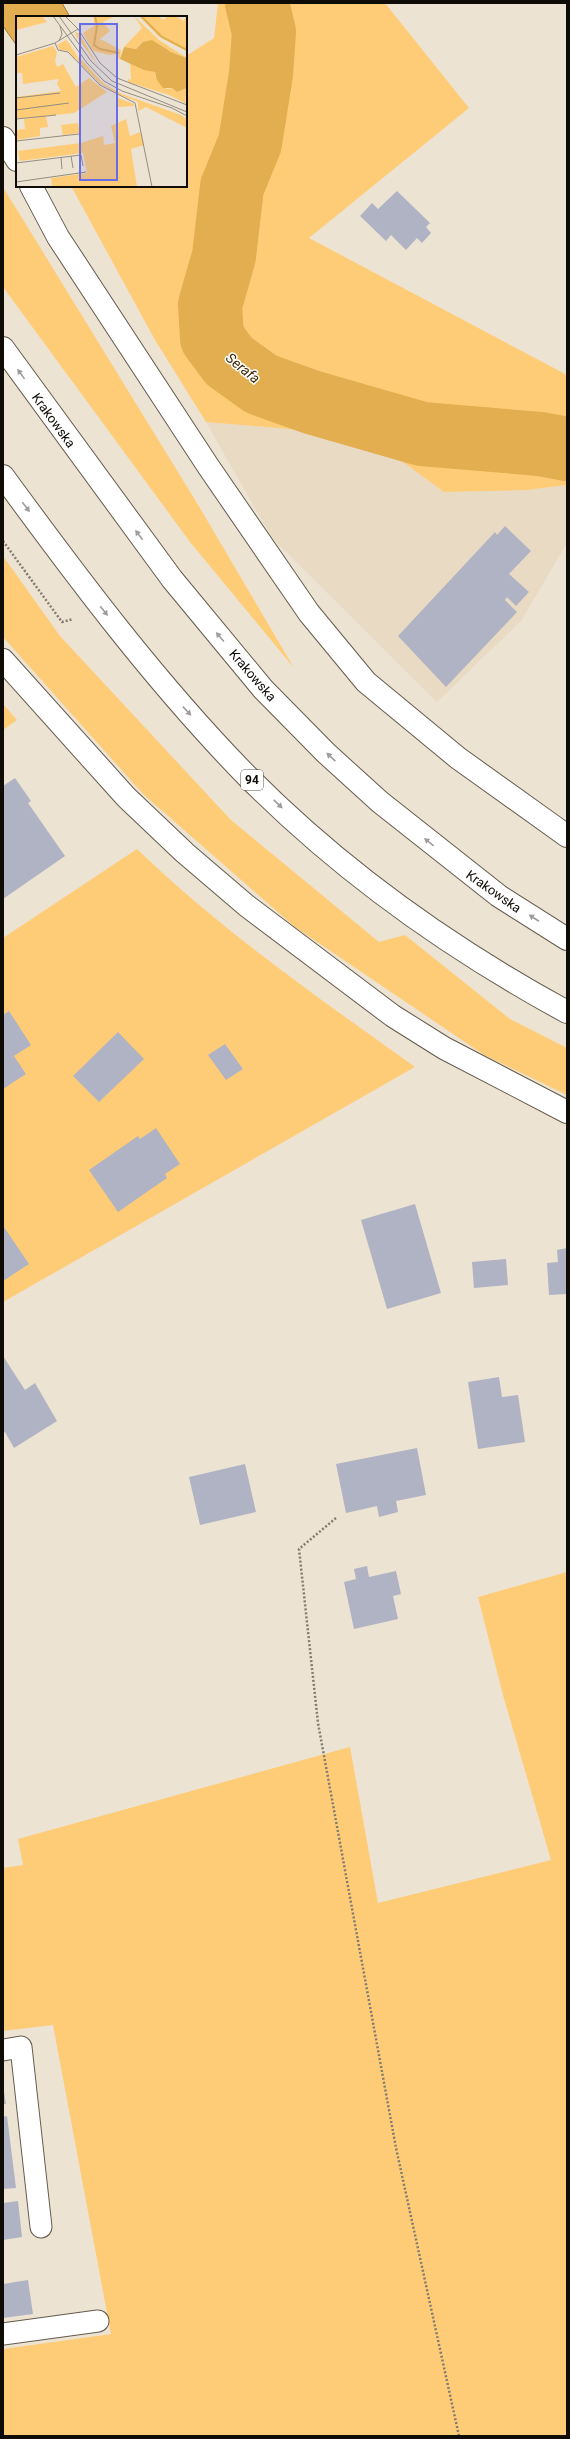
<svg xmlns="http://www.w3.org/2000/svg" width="570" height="2439" viewBox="0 0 570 2439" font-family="Roboto,sans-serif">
<rect width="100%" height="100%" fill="#ede3d3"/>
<path fill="#e9dac3" d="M206 422 313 431 385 449 444 492 527 490 567 485V543L521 621 437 702 272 538Z"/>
<path fill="#fecc77" d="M218 3H385L469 108 309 238 567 375V485L527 490 444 492 385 449 313 431 206 422 155 340 71 186H186V56L214 38Z
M3 187 197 503 294 668 190 542 3 287Z
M3 556 60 636 231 820 379 942 405 935 510 1019 567 1048V1095L484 1055 295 927 143 794 3 637Z
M3 704 17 720 3 730Z
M137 849C222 931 319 998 415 1067L3 1302V938Z
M567 1572V2436H3V2349L111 2334 53 2025 3 2031V1868L23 1865 18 1839 350 1747 378 1903 551 1860 503 1695 478 1597Z"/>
<path fill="#e2ae4f" stroke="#a37d39" d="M3 3H62L70 17H17V46L3 26Z"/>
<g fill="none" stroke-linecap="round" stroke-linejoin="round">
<path stroke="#e2ae4f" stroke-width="64" d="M257 3 264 32 261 74 250 143 232 187 224 256 210 305 212 338 229 361 261 384 311 402 422 434 540 444 567 449"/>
</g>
<path fill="#b0b3c4" d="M397 191 430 223 426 227 431 233 422 243 417 238 406 250 391 235 386 241 360 216 372 203 378 209Z
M505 526 531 551 509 574 529 592 516 606 507 597 505 600 517 612 446 687 398 636 495 532 497 535Z
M15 778 31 801 28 803 65 856 3 899V786Z
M9 1011 31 1045 14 1056 26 1074 3 1089V1015Z
M118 1032 144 1059 99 1102 73 1076Z
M225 1044 243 1069 226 1080 208 1055Z
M156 1128 180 1164 165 1174 167 1178 118 1212 89 1170 138 1136 140 1139Z
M415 1204 441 1293 387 1309 361 1220Z
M4 1227 29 1264 3 1281V1228Z
M567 1248 566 1294 549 1295 547 1263 558 1262 557 1250Z
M506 1259 508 1285 474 1288 472 1262Z
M3 1356 25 1390 35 1383 57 1421 14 1448 5 1432 3 1433Z
M499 1377 502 1397 518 1395 525 1442 478 1449 468 1382Z
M417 1448 426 1495 396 1501 398 1512 379 1517 377 1506 346 1513 336 1464Z
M245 1464 256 1512 200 1525 189 1477Z
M367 1566 369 1577 396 1571 401 1594 393 1596 398 1619 354 1629 344 1582 356 1579 354 1569Z
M3 2086 6 2104H3Z
M7 2116 16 2188 3 2189V2117Z
M18 2201 22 2237 3 2240V2203Z
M28 2280 33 2314 3 2318V2284Z"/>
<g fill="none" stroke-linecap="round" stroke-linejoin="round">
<g stroke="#645b4d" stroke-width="23">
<path id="lane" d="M3 2050 21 2047 41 2227
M3 2334 98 2321"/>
</g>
<g stroke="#645b4d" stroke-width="24">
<path id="street" d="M3 138 17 160
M31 186 58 237 208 466 309 613 366 682 458 758 567 836
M3 660 126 797 185 853 247 906 393 1016 444 1048 567 1112"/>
</g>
<g stroke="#645b4d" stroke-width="24">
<path id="primary" d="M3 348 172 579 263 689 326 753 380 802 499 896 567 939
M3 476C79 580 157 684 247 776 340 870 451 949 567 1012"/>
</g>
<path stroke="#827b70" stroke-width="2.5" stroke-dasharray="2 2" stroke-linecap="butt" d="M3 541 62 622 73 619
M336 1518 299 1549 318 1723 396 2148 459 2436"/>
<use href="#lane" stroke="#fff" stroke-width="21"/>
<use href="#street" stroke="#fff" stroke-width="22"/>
<use href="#primary" stroke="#fff" stroke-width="22"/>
</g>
<defs><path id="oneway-solid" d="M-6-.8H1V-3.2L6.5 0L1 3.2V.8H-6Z"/></defs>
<g fill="#9f9d9b">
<use href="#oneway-solid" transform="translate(21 374) rotate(-126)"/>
<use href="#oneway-solid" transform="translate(26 507) rotate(53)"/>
<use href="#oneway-solid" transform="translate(139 535) rotate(-127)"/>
<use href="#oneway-solid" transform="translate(104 611) rotate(52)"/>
<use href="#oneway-solid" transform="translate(220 637) rotate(-130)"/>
<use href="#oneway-solid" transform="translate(187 711) rotate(47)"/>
<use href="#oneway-solid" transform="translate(331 757) rotate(-137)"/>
<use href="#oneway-solid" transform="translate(278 804) rotate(43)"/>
<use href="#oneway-solid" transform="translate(429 842) rotate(-141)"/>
<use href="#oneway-solid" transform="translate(534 918) rotate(-147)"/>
</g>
<g text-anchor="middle" stroke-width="3" stroke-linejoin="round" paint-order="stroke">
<rect fill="#fff" stroke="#575451" stroke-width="1" x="241" y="770" width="22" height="20" rx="3"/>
<g font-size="12" font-weight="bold" fill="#0f0b06">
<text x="252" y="784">94</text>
</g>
<g font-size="13" fill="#0f0b06" stroke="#fff">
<text transform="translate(54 420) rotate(54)" y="5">Krakowska</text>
<text transform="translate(253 675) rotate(49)" y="5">Krakowska</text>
<text transform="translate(494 891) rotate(35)" y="5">Krakowska</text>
</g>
<g font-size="14" font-style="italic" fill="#3d2800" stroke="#fff">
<text transform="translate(243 368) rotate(39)" y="5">Serafa</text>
</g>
</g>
<g transform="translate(16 16)">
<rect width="171" height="171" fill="#ede3d3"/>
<path d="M0 0H26L31 6 0 14ZM78 0H99L87 6 94 15 84 23 105 34 104 43 101 42 102 38 93 39 77 35 74 30 67 17 78 10ZM118 0 143 24 171 42 155 36 135 25 127 26 120 33 108 31 126 12ZM123 0H142L148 4 151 0H161L167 5 171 0V35L142 20ZM59 16 63 17 83 51 60 20ZM50 24 52 26 62 41 59 43 52 35 44 34 41 29ZM37 30 41 36 39 45 41 51 47 48 60 71 73 62 91 76 58 97 0 103V81L45 75 41 68 43 63 7 68 6 57H0V41ZM63 41 88 68 106 78 165 99 171 103V112L130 91 122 95V86L104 79 83 67 60 43ZM114 47 139 56 140 61 151 73 156 72 161 76 171 72 169 85 171 88 153 79 112 66V63L115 64ZM102 82 118 88V90L102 91ZM30 100 32 111 24 112V120L0 124V114L9 113 8 103ZM110 103 114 120 124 116 128 129 115 133 121 171H36L35 162 71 157 67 137 4 145 2 135 65 127 87 120 88 129 99 127 95 110ZM62 107 64 117 47 119 45 109Z" fill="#fecc77"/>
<path d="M136 24 155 36 171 42V72L161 76 156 72H147L141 64 139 56 128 54 104 43 108 31 120 33 127 26Z" fill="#e2ae4f"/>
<path fill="none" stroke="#e2ae4f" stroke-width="2" d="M79 0 81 10 78 29 84 33 103 37M125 0 146 21 171 34"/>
<path fill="none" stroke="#948d81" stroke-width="1" d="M37 0 71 47 88 65 106 75 156 92 171 100M43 0 75 45 96 65 171 96M49 0 62 13M43 25 46 18 44 10M39 27 42 34 52 36 84 69 119 87 136 171M0 39 39 27 62 13 84 47 101 62 171 89M0 82 44 77M0 94 53 87M0 103 40 99M0 125 63 118M55 140 57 152M45 141 46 153M0 147 65 139 67 150M0 166 70 156"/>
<path fill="#676de6" fill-opacity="0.15" stroke="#676de6" stroke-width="2" d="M64 8H101V164H64Z"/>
<rect width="171" height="171" fill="none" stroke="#0f0b06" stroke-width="2"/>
</g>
<rect width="570" height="2439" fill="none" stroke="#0f0b06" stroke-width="8"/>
</svg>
